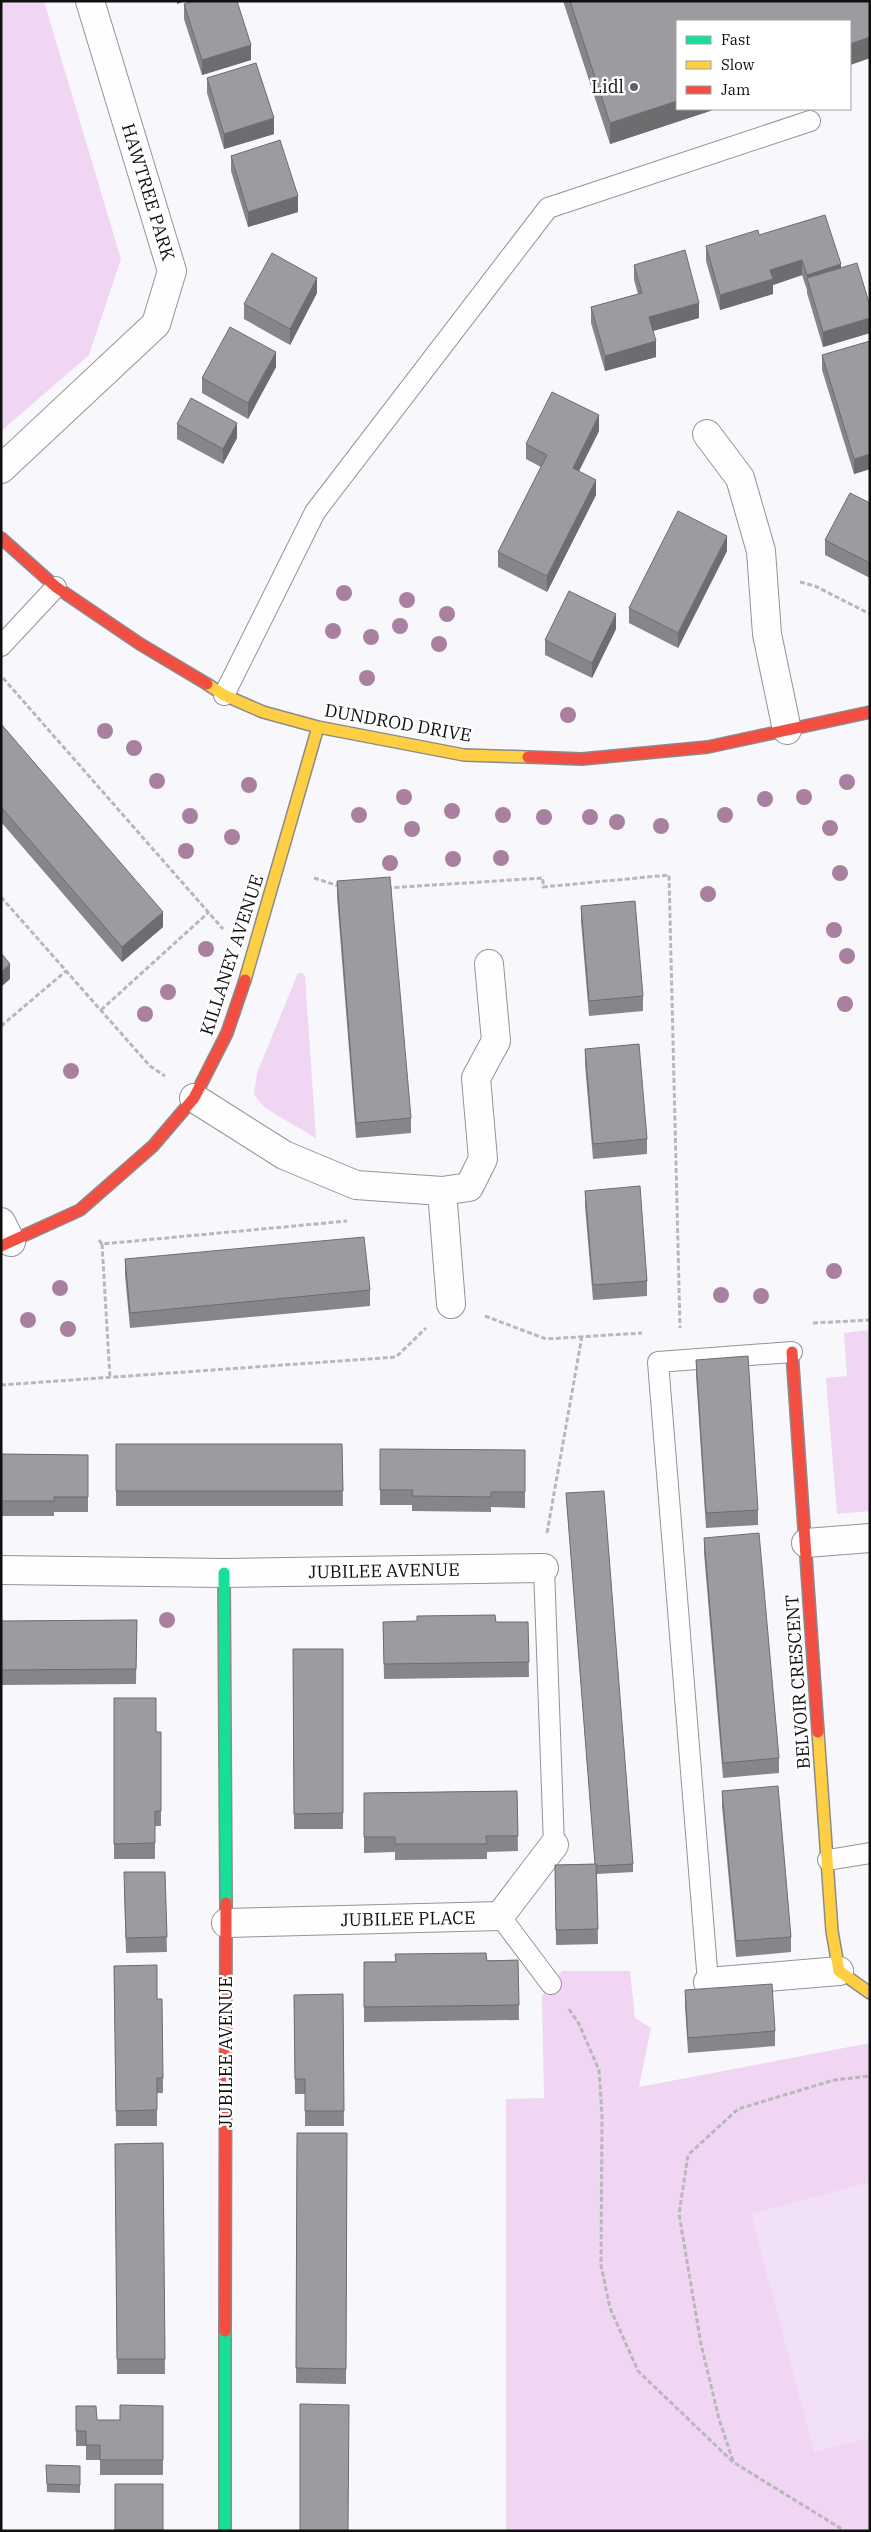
<svg xmlns="http://www.w3.org/2000/svg" width="871" height="2532" viewBox="0 0 871 2532" font-family="'IBM Plex Serif',serif">
<rect width="100%" height="100%" fill="#f8f7fc"/>
<path fill="#f0d6f3" d="M1 1H44L121 259 89 355 1 431Z
M298 973H303L305 976 316 1138 265 1108 254 1095 257 1073Z
M870 1330V1511L837 1514 826 1378 847 1376 844 1333Z
M562 1971H630L635 2018 651 2028 639 2087 870 2043V2531H506V2099L544 2098 542 1996Z"/>
<path fill="#f1e0f6" d="M870 2182V2438L814 2452 751 2214Z"/>
<g fill="none" stroke-linecap="round" stroke-linejoin="round">
<g stroke="#949496" stroke-width="22">
<path id="lane" d="M1 646 56 587
M224 695 315 512 548 208 810 121
M544 1568 554 1845
M828 1860 870 1853
M500 1916 551 1984
M708 1982 658 1362 792 1352"/>
</g>
<g stroke="#949496" stroke-width="30">
<path id="street" d="M707 434 740 478 761 551 767 634 787 730
M1 469 156 324 172 271 90 1
M194 1098 284 1155 356 1185 442 1191 469 1187 483 1159 476 1078 496 1041 489 964
M442 1191 451 1304
M1 1222 11 1242
M806 1543 870 1538
M1 1570 224 1573 544 1568
M226 1923 500 1916 554 1845
M708 1982 839 1971"/>
</g>
<g stroke="#8b8b8d" stroke-width="14">
<path id="fast" d="M224 1573 226 1903
M225 2531V2331"/>
</g>
<g stroke="#8b8b8d" stroke-width="14">
<path id="slow" d="M207 684 224 695 263 712 318 727 464 755 528 757
M245 980 318 727
M818 1732 832 1931 839 1971 870 1993"/>
</g>
<g stroke="#8b8b8d" stroke-width="14">
<path id="jam" d="M1 538 56 587 140 644 207 684
M528 757 582 759 708 747 870 712
M1 1246 80 1210 153 1146 194 1098 227 1033 245 980
M792 1352 818 1732
M225 2331 226 1903"/>
</g>
<path stroke="#b8b8b9" stroke-width="3" stroke-dasharray="5 2.5" stroke-linecap="butt" d="M800 582 815 586 870 614
M3 678 223 929
M314 878 339 886
M387 888 543 878V887L669 875 680 1328
M1 897 150 1066 165 1076
M101 1010 209 912
M1 1026 66 971
M99 1240 102 1244 347 1221
M102 1244 110 1378
M485 1316 546 1339 642 1333
M813 1323 870 1320
M1 1385 396 1357 426 1328
M547 1533 582 1336
M569 2009 579 2024 599 2070 602 2115 601 2265 610 2308 638 2371 733 2462 845 2531
M733 2461 719 2419 701 2344 679 2214 688 2155 738 2109 834 2080 870 2076"/>
<use href="#lane" stroke="#fefeff" stroke-width="20"/>
<use href="#street" stroke="#fefeff" stroke-width="28"/>
<use href="#fast" stroke="#16e098" stroke-width="11"/>
<use href="#slow" stroke="#ffcf43" stroke-width="11"/>
<use href="#jam" stroke="#f24e42" stroke-width="11"/>
</g>
<g fill="#aa80a0">
<circle cx="344" cy="593" r="8"/>
<circle cx="407" cy="600" r="8"/>
<circle cx="447" cy="614" r="8"/>
<circle cx="400" cy="626" r="8"/>
<circle cx="333" cy="631" r="8"/>
<circle cx="371" cy="637" r="8"/>
<circle cx="439" cy="644" r="8"/>
<circle cx="367" cy="678" r="8"/>
<circle cx="568" cy="715" r="8"/>
<circle cx="105" cy="731" r="8"/>
<circle cx="134" cy="748" r="8"/>
<circle cx="157" cy="781" r="8"/>
<circle cx="847" cy="782" r="8"/>
<circle cx="249" cy="785" r="8"/>
<circle cx="404" cy="797" r="8"/>
<circle cx="804" cy="797" r="8"/>
<circle cx="765" cy="799" r="8"/>
<circle cx="452" cy="811" r="8"/>
<circle cx="359" cy="815" r="8"/>
<circle cx="503" cy="815" r="8"/>
<circle cx="725" cy="815" r="8"/>
<circle cx="190" cy="816" r="8"/>
<circle cx="544" cy="817" r="8"/>
<circle cx="590" cy="817" r="8"/>
<circle cx="617" cy="822" r="8"/>
<circle cx="661" cy="826" r="8"/>
<circle cx="830" cy="828" r="8"/>
<circle cx="412" cy="829" r="8"/>
<circle cx="232" cy="837" r="8"/>
<circle cx="186" cy="851" r="8"/>
<circle cx="501" cy="858" r="8"/>
<circle cx="453" cy="859" r="8"/>
<circle cx="390" cy="863" r="8"/>
<circle cx="840" cy="873" r="8"/>
<circle cx="708" cy="894" r="8"/>
<circle cx="834" cy="930" r="8"/>
<circle cx="206" cy="949" r="8"/>
<circle cx="847" cy="956" r="8"/>
<circle cx="168" cy="992" r="8"/>
<circle cx="845" cy="1004" r="8"/>
<circle cx="145" cy="1014" r="8"/>
<circle cx="71" cy="1071" r="8"/>
<circle cx="834" cy="1271" r="8"/>
<circle cx="60" cy="1288" r="8"/>
<circle cx="721" cy="1295" r="8"/>
<circle cx="761" cy="1296" r="8"/>
<circle cx="28" cy="1320" r="8"/>
<circle cx="68" cy="1329" r="8"/>
<circle cx="167" cy="1620" r="8"/>
</g>
<path fill="#86868a" d="M563 1H870V58L850 65V21L677 109H716L610 144Z
M184 4 251 60 202 75 184 19Z
M207 78 274 134 224 149 207 93Z
M231 156 298 212 248 227 231 171Z
M759 235 841 268 870 306V333L823 347 807 293V290L802 275 773 285V294L720 310 706 261V246Z
M634 265 699 318 653 331 656 357 605 371 591 323V307L638 294 634 280Z
M317 293 290 345 244 319V304Z
M870 341V469L854 474 822 370V355Z
M276 367 248 419 202 393V378Z
M177 424 237 438 223 464 177 439Z
M599 431 579 471 596 495 547 592 498 567V552L541 467 526 459V444Z
M870 503V578L825 555V540Z
M727 551 678 648 629 623V608Z
M616 629 592 678 545 655V640Z
M1 724 163 927 122 962 1 822Z
M337 881 411 1118V1133L356 1138 337 897Z
M581 906 643 996V1011L589 1016 581 921Z
M585 1049 647 1139V1154L593 1159 585 1064Z
M585 1191 647 1281V1296L593 1300 585 1206Z
M125 1259 370 1290V1306L130 1328 125 1275Z
M696 1360 758 1510V1525L706 1528 696 1375Z
M116 1444H342L343 1506H116Z
M380 1449 525 1450V1508L491 1507V1512L412 1511V1505H380Z
M1 1454 88 1455V1512H54V1516H1Z
M566 1493 633 1864V1872L597 1874 598 1944 556 1945 555 1865 595 1864Z
M704 1538 779 1758V1773L723 1778 704 1553Z
M137 1620 136 1684 1 1685V1621Z
M383 1622H528L529 1677 384 1679Z
M293 1649H343V1829H294Z
M114 1698 156 1732H161V1826H155V1859H114Z
M517 1791 518 1851 487 1852V1859L395 1860V1852L364 1853V1793Z
M722 1791 791 1937V1952L736 1957 722 1806Z
M165 1872 167 1952 126 1953 124 1887Z
M518 1960 519 2020 364 2022V1962Z
M114 1966 157 1999 163 2078V2093H157V2126H116Z
M685 1990 775 2031V2046L688 2053 685 2006Z
M343 1994 344 2126H305V2094H295L294 1995Z
M297 2133H347L346 2384 296 2383Z
M163 2143 165 2374H117L115 2144Z
M76 2406 97 2420H120L163 2406V2475H100V2460H86V2446H76Z
M46 2465 80 2466V2493L47 2492Z
M115 2484H163V2531H115Z"/>
<path fill="#6d6d70" d="M177 1H185L177 4Z
M870 37V58L850 65V44Z
M251 45V60L202 75V60Z
M677 101V109H716L610 144V123Z
M274 118V134L224 149V134Z
M298 196V212L248 227V212Z
M802 260V275L773 285V294L720 310V295L770 270Z
M841 264V280L807 278V290V275Z
M317 278V293L290 345V329Z
M699 303V318L649 332V317Z
M870 318V333L823 347V332Z
M656 341V357L605 371V356Z
M276 352V367L248 419V403Z
M599 415V431L573 483V468Z
M237 423V438L223 464V449Z
M870 454V469L854 474V459Z
M596 480V495L547 592V576Z
M727 536V551L678 648V633Z
M616 614V629L592 678V663Z
M163 912V927L122 962V947Z
M10 964V979L1 987V972Z"/>
<path fill="#9c9ca0" stroke="#6d6d70" d="M193 1H237L251 45 202 60 184 4Z
M570 1H870V37L850 44V21H677V101L610 123Z
M256 63 274 118 224 134 207 78Z
M280 140 298 196 248 212 231 156Z
M825 215 841 264 807 275 802 260 770 270 773 279 720 295 706 246 758 230 759 235Z
M685 250 699 303 649 317 656 341 605 356 591 307 642 293 634 265Z
M272 253 317 278 290 329 244 304Z
M857 263 870 306V318L823 332 807 278Z
M230 327 276 352 248 403 202 378Z
M870 341V454L854 459 822 355Z
M552 392 599 415 573 468 596 480 547 576 498 552 547 455 526 444Z
M191 398 237 423 223 449 177 424Z
M850 493 870 503V563L825 540Z
M678 511 727 536 678 633 629 608Z
M569 591 616 614 592 663 545 640Z
M1 724 163 912 122 947 1 807Z
M390 877 411 1118 356 1123 337 881Z
M635 901 643 996 589 1001 581 906Z
M1 953 10 964 1 972Z
M639 1044 647 1139 593 1144 585 1049Z
M640 1186 647 1281 593 1285 585 1191Z
M364 1237 370 1290 130 1313 125 1259Z
M748 1356 758 1510 706 1513 696 1360Z
M116 1444H342L343 1491H116Z
M380 1449 525 1450V1492H491V1497L412 1496 413 1490H380Z
M1 1454 88 1455V1497H54V1501H1Z
M604 1491 633 1864 597 1866 596 1864H595L566 1493Z
M759 1533 779 1758 723 1763 704 1538Z
M495 1615 496 1622H528L529 1662 384 1664 383 1622 417 1621V1616Z
M137 1620 136 1669 1 1670V1621Z
M293 1649H343V1813L294 1814Z
M114 1698H156V1732H161V1811H155V1843L114 1844Z
M778 1786 791 1937 736 1941 722 1791Z
M517 1791 518 1836H486L487 1844H395V1837H364V1793Z
M596 1864 598 1929 556 1930 555 1865Z
M124 1872H165L167 1937 126 1938Z
M486 1953 487 1961 518 1960 519 2005 364 2007V1962H396L395 1954Z
M157 1965V1999H162L163 2078H157V2110L116 2111 114 1966Z
M772 1984 775 2031 688 2038 685 1990Z
M343 1994 344 2111H305V2079H295L294 1995Z
M297 2133H347L346 2369 296 2368Z
M163 2143 165 2359H117L115 2144Z
M300 2404 349 2405 348 2531H300Z
M120 2405 163 2406V2460H100V2445H86V2431H76V2406H96L97 2420H120Z
M46 2465 80 2466V2485L47 2484Z
M115 2484H163V2530H115Z"/>
<circle fill="#616163" stroke="#fff" stroke-width="2" cx="634" cy="87" r="5"/>
<g text-anchor="middle" stroke-width="5" stroke-linejoin="round" paint-order="stroke">
<g font-size="18" fill="#101010" stroke="#fff" text-anchor="end">
<text x="624" y="93">Lidl</text>
</g>
<g font-size="18" fill="#101010" stroke="#fff">
<text transform="translate(148 192) rotate(73)" y="6">HAWTREE PARK</text>
<text transform="translate(398 723) rotate(10)" y="6">DUNDROD DRIVE</text>
<text transform="translate(232 955) rotate(-72)" y="6">KILLANEY AVENUE</text>
<text transform="translate(384 1571) rotate(-1)" y="6">JUBILEE AVENUE</text>
<text transform="translate(798 1682) rotate(-94)" y="6">BELVOIR CRESCENT</text>
<text transform="translate(408 1919) rotate(-1)" y="6">JUBILEE PLACE</text>
<text transform="translate(226 2052) rotate(-90)" y="6">JUBILEE AVENUE</text>
</g>
</g>
<rect width="871" height="2532" fill="none" stroke="#101010" stroke-width="5"/>
<rect x="676" y="20" width="175" height="90" fill="#ffffff" stroke="#9f9f9f"/>
<rect x="686" y="36" width="25" height="8" fill="#16e098" stroke="#9f9f9f"/>
<text x="721" y="45" font-size="15" fill="#101010">Fast</text>
<rect x="686" y="61" width="25" height="8" fill="#ffcf43" stroke="#9f9f9f"/>
<text x="721" y="70" font-size="15" fill="#101010">Slow</text>
<rect x="686" y="86" width="25" height="8" fill="#f24e42" stroke="#9f9f9f"/>
<text x="721" y="95" font-size="15" fill="#101010">Jam</text>
</svg>
